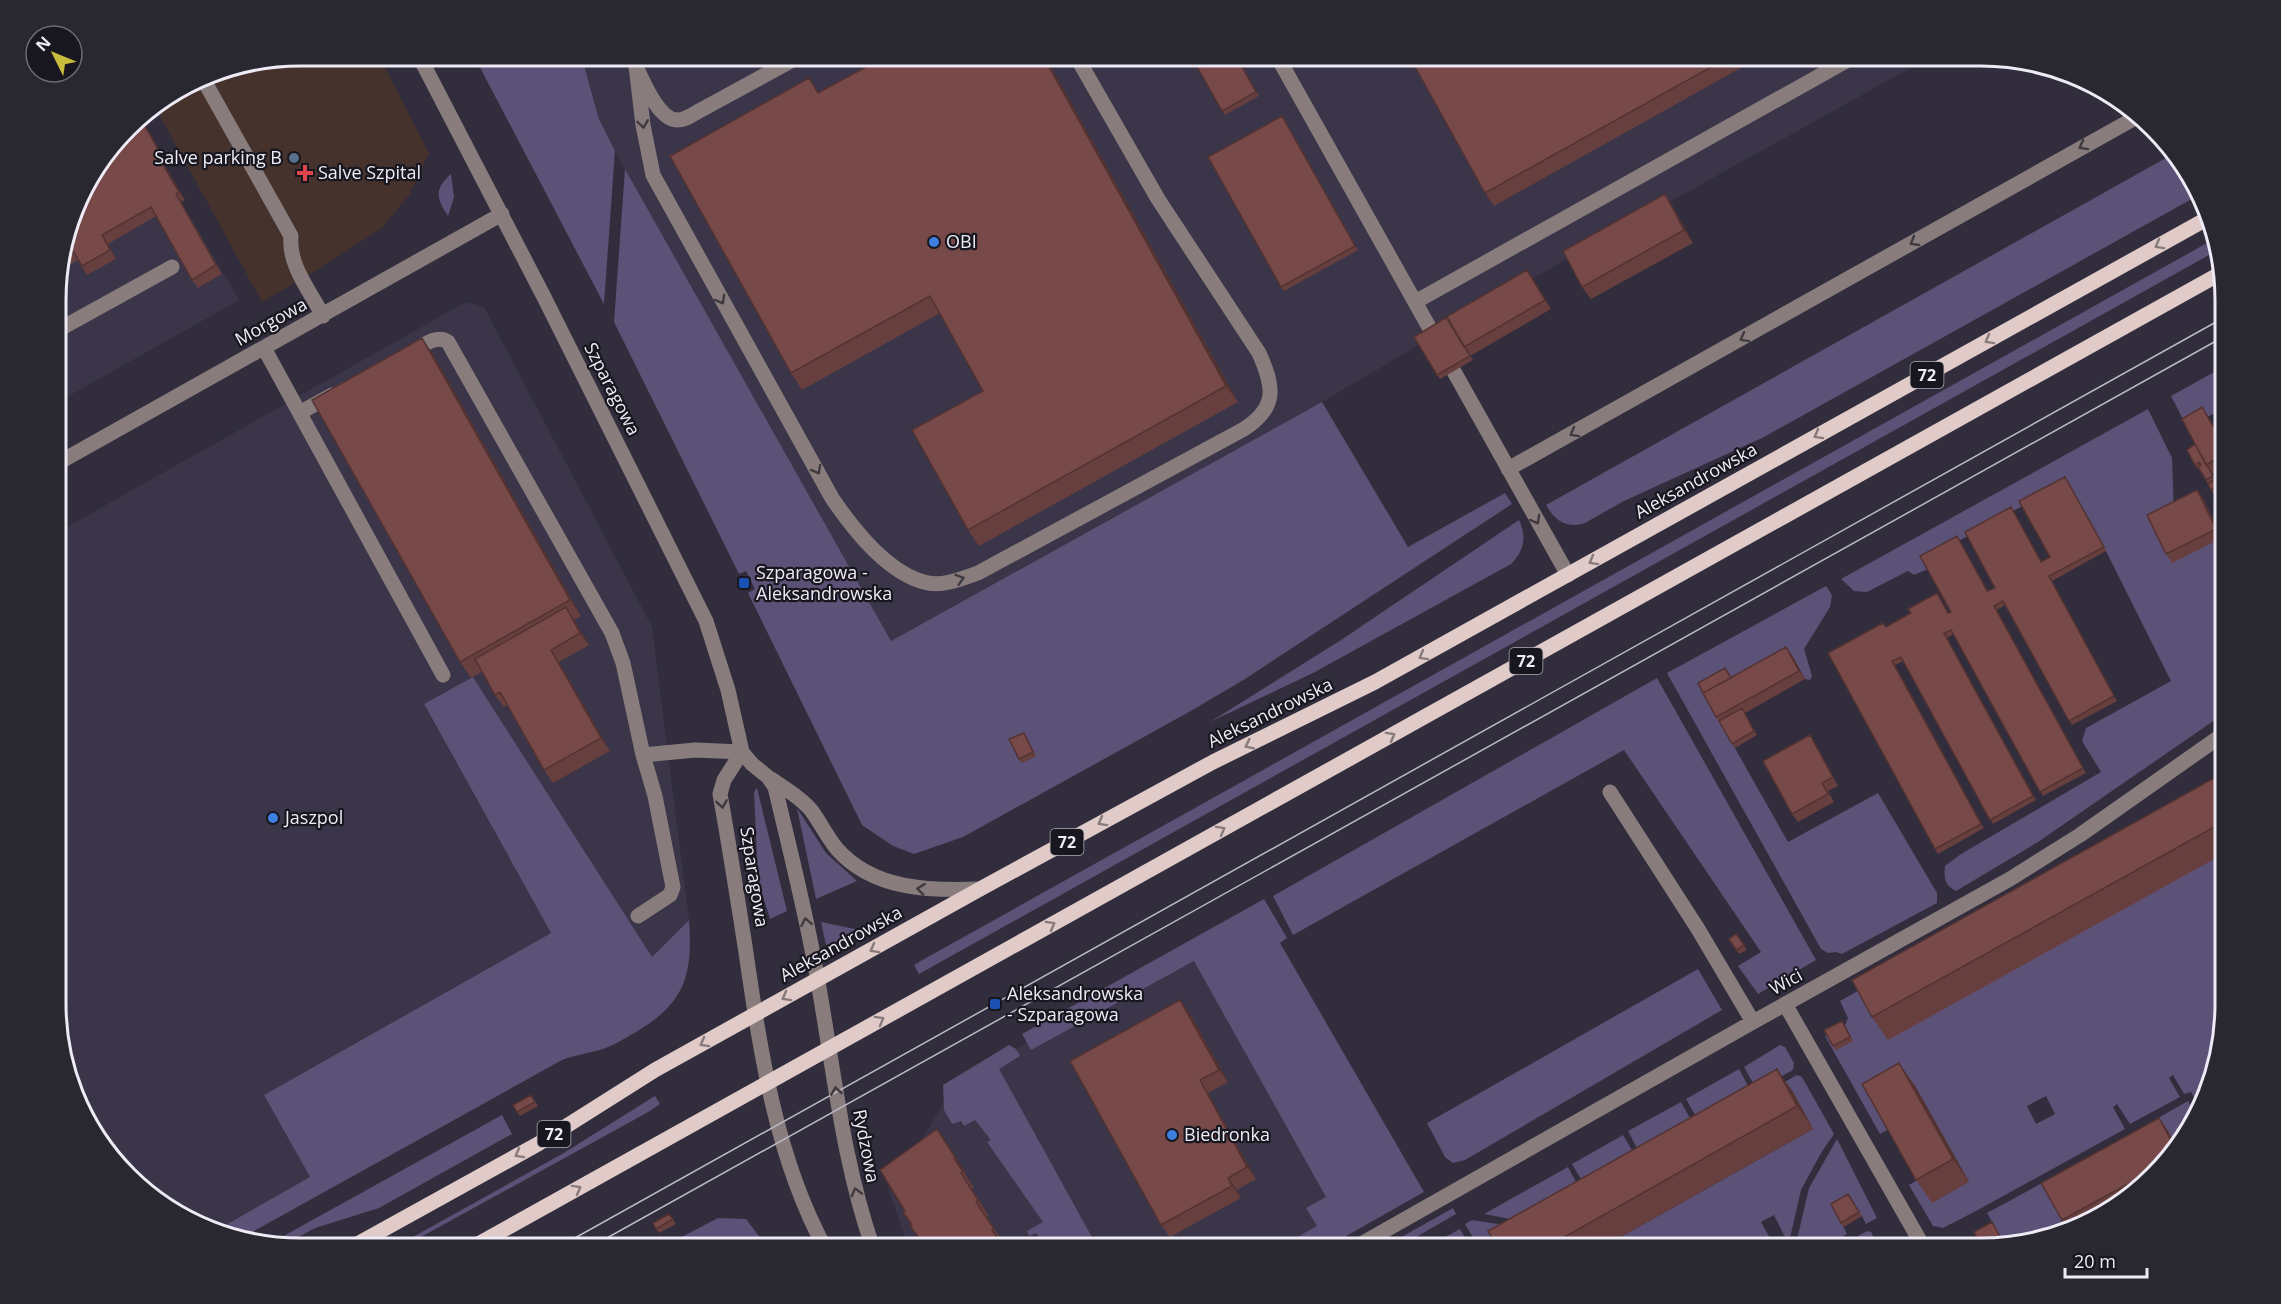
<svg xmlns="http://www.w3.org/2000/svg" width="2281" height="1304" viewBox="0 0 2281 1304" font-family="'Open Sans',sans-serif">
<rect width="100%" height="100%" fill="#312d3d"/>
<path fill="#3b354a" d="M580 56H1932L1533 278 1322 402 891 641 619 159 599 119 592 90Z
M162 161 185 200 182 203 239 300 58 402V269L81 192Z
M466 302 484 307 652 627 689 920 652 957 473 677 424 705 551 933 264 1095 310 1177 215 1231 178 1216 97 1139 58 1035V532Z
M1200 947 1354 1221 1304 1248H910L905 1238 888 1187 918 1146 943 1104 951 1085Z"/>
<path fill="#45322c" d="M300 56H379L429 153 410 194 382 228 317 270 262 302 155 107 207 74Z"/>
<path fill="#5c5176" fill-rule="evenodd" d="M474 56H580L582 58 599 119 615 151 604 304Z
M2173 154 2184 165 2199 195 1764 437 1624 501 1585 523C1567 529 1555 521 1546 505Z
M625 169 891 641 1322 402 1408 547 1505 493 1512 504 1245 679 1189 712 963 837 914 854 893 846 862 825 748 593 755 589 746 571 739 574 614 322Z
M451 174 454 197 448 216C436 198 434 189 451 174Z
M2216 238 2218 250 919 974 914 965 926 958Z
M2225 366V408L2187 427 2171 396Z
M2148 409 2172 458 2174 513 2172 562 2225 536V713L2038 842 1956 891C1944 884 1944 879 1945 866L1961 854 2101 772 2082 741 2086 728 2171 681 2106 551 2068 481 1924 560 1928 569 1914 575 1908 571 1867 592 1854 591 1841 579Z
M1519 520C1527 537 1524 551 1511 564L1313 673 1210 722 1341 640Z
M1826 586 1832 595 1830 607 1804 649 1812 676 1810 680 1805 679 1792 656 1736 687 1701 688 1788 842 1878 793 1937 893V903L1842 954 1836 952 1828 953 1821 949 1667 673Z
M473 677 652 957 689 920C693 975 685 1003 636 1032 625 1038 615 1045 603 1049 589 1053 575 1055 562 1060L238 1240 215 1231 310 1177 264 1095 551 933 424 704Z
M1657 678 1816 960 1758 994 1738 966 1761 952 1624 750 1293 935 1273 896Z
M757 788 787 911 770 919 758 880 754 792Z
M797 808 826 853 857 881 816 899Z
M2225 853V1019L2199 1106 2191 1092 2184 1094 2173 1075 2169 1078 2180 1097 2130 1124 2117 1104 2113 1107 2125 1129 1976 1211 1943 1228 1933 1226 1909 1185 1919 1179 1969 1182 1915 1086 1890 1128 1880 1134 1825 1036 1827 1034 1853 1041 1845 1025 1848 1018 1840 1001 1885 976ZM2046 1096 2055 1114 2036 1124 2027 1106Z
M1264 899 1287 938 1280 943 1424 1192 1325 1248H1277L1317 1226 1306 1208 1326 1197 1194 961 1031 1050 1022 1034Z
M821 922 860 930 827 950Z
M1698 969 1722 1010 1465 1160 1453 1163 1445 1157 1427 1123Z
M1009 1045 1016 1049 1020 1056 999 1069 1098 1248H1045L1036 1233 1029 1236 1027 1231 1043 1222 987 1142 991 1140 975 1120 964 1126 961 1121 952 1124 944 1110 943 1085Z
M1780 1045 1785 1047 1794 1063 1793 1070 1757 1090 1744 1067Z
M1739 1069 1752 1093 1699 1122 1686 1099Z
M1797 1075 1802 1077 1834 1134 1821 1153 1801 1190 1790 1238 1785 1237 1774 1215 1761 1222 1775 1247 1787 1240 1789 1242 1788 1248H1601L1813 1129 1762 1095Z
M655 1096 660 1104 650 1111 401 1248H393L562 1154Z
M2188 1101 2196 1116 2193 1126 2175 1145 2143 1144 2135 1131Z
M1681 1102 1694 1125 1640 1154 1628 1131Z
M502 1115 512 1134 379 1208 315 1228 282 1246 269 1244Z
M1623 1135 1636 1157 1585 1186 1572 1164Z
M1837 1139 1877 1218 1866 1224 1862 1216 1834 1208 1847 1234 1822 1248H1795L1809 1188Z
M1568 1167 1580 1189 1521 1221 1484 1214Z
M2068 1169 2069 1231 2059 1236 1992 1248 2003 1241 1987 1213Z
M1453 1208 1456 1214 1397 1248H1382Z
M718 1218 746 1219 768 1248H665L672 1242Z
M1472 1220 1517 1227 1497 1242 1494 1248H1479L1465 1224Z
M1460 1229 1471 1248H1425Z
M1867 1231 1871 1232 1879 1248H1837Z"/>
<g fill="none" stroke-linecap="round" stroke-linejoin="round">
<path stroke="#887d7c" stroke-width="15" d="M419 56 544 297 706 621 728 690 742 752 752 764 768 777 775 787C790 851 807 916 818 982 834 1071 843 1162 873 1248
M631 56C640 73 656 119 677 120 685 120 692 115 699 111L800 56
M1277 56 1415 302
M636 66 643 125 653 175 832 498C853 529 888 575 928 583 945 586 963 578 978 573L1244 429C1278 407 1274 387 1259 353L1158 199 1076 56
M202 77 291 236C288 265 310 291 323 316
M58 330 172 267
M264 348 443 675
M409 354C420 348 436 333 448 342L612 633 623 663 643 755 655 796 673 887 670 895 638 916
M301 412 332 395
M58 463 502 214
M1508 469 2135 118
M1568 575 1415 302 1855 56
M742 752 724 780 720 794C729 844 737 895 745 946 760 1049 775 1156 825 1248
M643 755 695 750 742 752
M771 779C784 788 800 797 811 810 820 822 827 837 837 849 873 890 930 891 980 889
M1610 792 1698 929 1753 1022
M1785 1004 1924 1248
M1354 1248 1753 1022 2010 879 2080 835 2225 733"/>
<path stroke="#e1cbc9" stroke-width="15" d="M350 1248 538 1144 655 1070 980 889 1213 762 1375 682 2210 217
M471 1248 2223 272"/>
<path stroke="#bcb9c5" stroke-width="1.5" d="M557 1248 2225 317
M589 1248 2225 336"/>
</g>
<path fill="#663f3e" d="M1045 56 1238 402 979 546 968 530 983 391 940 313 802 390 791 373 820 93Z
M1191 56H1237L1259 96 1225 115Z
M1409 56H1762L1494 206 1485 193Z
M1282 116 1358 250 1284 291 1281 287Z
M139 117 165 159 162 161 185 200 181 202 222 274 198 288 192 280 156 216 108 244 116 259 87 275 78 260 58 272V269L81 192Z
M1665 194 1673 207 1693 243 1591 299 1582 287Z
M1527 270 1551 309 1470 356 1473 360 1440 379 1437 375Z
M433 354 581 616 574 620 589 645 559 662 610 751 553 783 544 770 507 705 504 707 495 695 482 672 471 678 460 662Z
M2202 407 2225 445V466L2212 473 2210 470 2215 481 2221 489 2214 494 2199 468 2198 469 2195 465V444Z
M2068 481 2106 551 2052 581 2117 701 2072 725 2005 605 1997 610 2086 773 2043 796 1954 634 1947 638 2036 800 1993 824 1904 661 1895 665 1984 828 1938 854 1828 653 1886 627 1940 597 1948 613 1951 612 1957 536 1988 591 1995 588 2011 507 2042 562 2050 557Z
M2197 490 2203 498 2222 538 2172 563 2166 554Z
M1792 655 1805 679 1745 713 1757 735 1735 748 1716 717 1703 693 1731 678Z
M1810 735 1815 743 1838 786 1828 791 1834 802 1798 822 1792 814Z
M1027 737 1036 756 1022 763 1019 759Z
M2225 772V853L1888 1040 1872 1017Z
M1736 934 1747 950 1739 954 1729 939Z
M1180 1000 1189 1012 1228 1082 1208 1093 1256 1179 1237 1190 1241 1198 1170 1237 1161 1225Z
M1845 1025 1853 1041 1836 1050 1833 1046Z
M1915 1086 1969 1182 1932 1203 1916 1180Z
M1793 1092 1813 1129 1601 1248H1498Z
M531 1095 538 1106 520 1116 517 1112Z
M2159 1118 2168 1131 2175 1145 2116 1207 2069 1231 2062 1220Z
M948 1145 966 1173 965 1174 974 1188 972 1189 989 1216 987 1218 1005 1245 1003 1246 1005 1248H924L912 1225Z
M1848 1194 1862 1216 1844 1227 1841 1223Z
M669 1214 676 1224 659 1233 656 1229Z
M1994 1226 2003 1242 1992 1248H1983L1974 1232Z"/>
<path fill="#533332" d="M1043 56H1045L1238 402 1226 386Z
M139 116H140L165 159 159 151Z
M1282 116 1285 120 1358 250 1355 246Z
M156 153 162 161 185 200 179 192Z
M176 194 181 202 222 274 216 265Z
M1665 194 1673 207 1693 243 1684 230Z
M102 235 108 244 116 259 110 250Z
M1527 270 1533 278 1551 309 1545 300Z
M422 338 433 354 581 616 570 600Z
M2202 407 2208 416 2225 445V447Z
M2197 490 2203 498 2222 538 2216 529Z
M2049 576 2052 581 2117 701 2114 696Z
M1994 606 1997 610 2086 773 2083 768Z
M566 607 574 620 589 645 580 633Z
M1944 633 1947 638 2036 800 2033 796Z
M1786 647 1792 655 1805 679 1799 671Z
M551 650 559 662 610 751 601 738Z
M1892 661 1895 665 1984 828 1981 824Z
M1180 1000 1189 1012 1228 1082 1219 1070Z
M1899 1063 1915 1086 1969 1182 1953 1159Z
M1777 1069 1793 1092 1813 1129 1797 1106Z
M1200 1080 1208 1093 1256 1179 1247 1167Z
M2159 1118 2168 1131 2175 1145 2174 1146Z
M937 1129 966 1173 965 1174 954 1158Z
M961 1173 972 1189 989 1216 978 1200Z
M1228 1178 1237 1190 1241 1198 1232 1186Z"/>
<path fill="#774948" stroke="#533332" stroke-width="1.5" d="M886 56H1043L1226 386 968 530 912 430 983 391 930 296 791 373 670 156 809 78 818 93Z
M1191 56H1236L1256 92 1222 111Z
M1409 56H1731L1485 193Z
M139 116 159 151 156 153 179 192 176 194 216 265 192 280 151 207 102 235 110 250 82 266 73 251 61 258 81 192Z
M1282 116 1355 246 1281 287 1208 157Z
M1665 194 1684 230 1582 287 1563 251Z
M1527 270 1545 300 1464 347 1446 317Z
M1447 317 1470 356 1437 375 1414 337Z
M422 338 570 600 460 662 312 400Z
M2202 407 2225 447V454L2206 465 2182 419Z
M2195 444 2213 476 2206 480 2198 467 2201 465 2199 462 2195 465 2187 450Z
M2065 477 2104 547 2049 576 2114 696 2069 721 2003 601 1994 606 2083 768 2040 792 1951 630 1944 633 2033 796 1990 820 1901 657 1892 661 1981 824 1935 849 1828 653 1883 623 1886 627 1911 613 1908 609 1937 593 1948 613 1951 612 1920 556 1957 536 1987 591 1995 588 1965 532 2011 507 2041 562 2050 557 2019 501Z
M2215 480 2218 485 2211 490 2208 484Z
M2197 490 2216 529 2166 554 2147 515Z
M566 607 580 633 551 650 601 738 544 770 500 692 495 695 475 659Z
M1786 647 1799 671 1716 717 1703 693Z
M1725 668 1731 678 1703 693 1698 683Z
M1742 708 1754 731 1732 744 1719 721Z
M1024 733 1033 752 1019 759 1009 739Z
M1810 735 1833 777 1822 783 1828 794 1792 814 1763 761Z
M2225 772V821L1872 1017 1852 980Z
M1736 934 1744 945 1736 950 1729 939Z
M1180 1000 1219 1070 1200 1080 1247 1167 1228 1178 1232 1186 1161 1225 1070 1061Z
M1842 1021 1850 1037 1833 1046 1824 1030Z
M1899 1063 1953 1159 1916 1180 1862 1084Z
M1777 1069 1797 1106 1545 1248H1498L1488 1231Z
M531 1095 535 1102 517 1112 513 1105Z
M2159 1118 2174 1146 2150 1172 2062 1220 2041 1183Z
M937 1129 955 1157 954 1158 963 1172 961 1173 978 1200 976 1202 994 1229 992 1230 1001 1243 999 1245 1001 1248H924L918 1240 920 1239 910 1226 912 1225 903 1212 905 1211 880 1170Z
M1848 1194 1859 1212 1841 1223 1831 1204Z
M669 1214 673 1219 656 1229 653 1223Z
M1992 1222 2000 1237 1983 1247 1974 1232Z
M1828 1241 1832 1248H1815Z"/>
<defs><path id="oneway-chevron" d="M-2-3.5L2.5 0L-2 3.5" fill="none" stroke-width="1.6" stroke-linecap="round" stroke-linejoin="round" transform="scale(1.5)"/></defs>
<g stroke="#3f3a3f">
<use href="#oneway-chevron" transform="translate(643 124) rotate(82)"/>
<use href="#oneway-chevron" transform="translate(2083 146) rotate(151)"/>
<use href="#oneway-chevron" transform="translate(1914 242) rotate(150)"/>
<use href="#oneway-chevron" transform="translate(721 300) rotate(61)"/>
<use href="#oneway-chevron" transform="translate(1744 338) rotate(151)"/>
<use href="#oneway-chevron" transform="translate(1574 433) rotate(151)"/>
<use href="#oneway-chevron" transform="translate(817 470) rotate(61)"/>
<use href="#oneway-chevron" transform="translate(1536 520) rotate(61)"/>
<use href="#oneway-chevron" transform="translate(960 579) rotate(-17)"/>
<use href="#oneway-chevron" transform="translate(722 804) rotate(81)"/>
<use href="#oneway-chevron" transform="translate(921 889) rotate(-173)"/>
<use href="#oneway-chevron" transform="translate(806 922) rotate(-101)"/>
<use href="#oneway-chevron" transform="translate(836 1091) rotate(-99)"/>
<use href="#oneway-chevron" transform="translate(856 1192) rotate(-105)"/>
</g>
<g stroke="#877a7c">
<use href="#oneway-chevron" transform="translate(2159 245) rotate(151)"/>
<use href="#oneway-chevron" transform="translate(1989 340) rotate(151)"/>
<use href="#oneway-chevron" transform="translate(1818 435) rotate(151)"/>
<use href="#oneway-chevron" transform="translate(1593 561) rotate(151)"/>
<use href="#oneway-chevron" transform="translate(1423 656) rotate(151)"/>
<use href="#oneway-chevron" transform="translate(1391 736) rotate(-29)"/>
<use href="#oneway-chevron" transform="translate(1249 745) rotate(154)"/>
<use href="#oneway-chevron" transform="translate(1102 822) rotate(151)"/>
<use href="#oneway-chevron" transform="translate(1221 830) rotate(-29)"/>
<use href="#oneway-chevron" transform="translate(1051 925) rotate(-29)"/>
<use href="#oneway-chevron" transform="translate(874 949) rotate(151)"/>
<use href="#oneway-chevron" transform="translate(786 997) rotate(151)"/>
<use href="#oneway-chevron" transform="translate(880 1020) rotate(-29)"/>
<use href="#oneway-chevron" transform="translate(704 1043) rotate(151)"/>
<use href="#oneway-chevron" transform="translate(519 1154) rotate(151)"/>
<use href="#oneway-chevron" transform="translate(577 1189) rotate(-29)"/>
</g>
<circle fill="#5c6f8a" stroke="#18161e" stroke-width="2" cx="294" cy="158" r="6"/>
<path fill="#e0444e" stroke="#18161e" stroke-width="2" d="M302 164h6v6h6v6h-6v6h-6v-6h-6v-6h6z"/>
<g fill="#3f7fe0" stroke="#18161e" stroke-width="2">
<circle cx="934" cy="242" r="6"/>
<circle cx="273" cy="818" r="6"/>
<circle cx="1172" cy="1135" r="6"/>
</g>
<g fill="#1a4fb4" stroke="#18161e" stroke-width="2">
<rect x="738" y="577" width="12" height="12" rx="3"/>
<rect x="989" y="998" width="12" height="12" rx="3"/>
</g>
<g text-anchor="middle" stroke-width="4.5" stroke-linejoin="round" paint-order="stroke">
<g fill="#18161e" stroke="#aeabb5" stroke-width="1.5">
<rect x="1910.5" y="362" width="33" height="26" rx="4.5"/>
<rect x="1509.5" y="648" width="33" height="26" rx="4.5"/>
<rect x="1050.5" y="829" width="33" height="26" rx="4.5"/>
<rect x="537.5" y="1121" width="33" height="26" rx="4.5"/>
</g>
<g font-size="16" font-weight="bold" fill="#eeebf6">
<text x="1927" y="381">72</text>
<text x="1526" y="667">72</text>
<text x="1067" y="848">72</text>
<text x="554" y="1140">72</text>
</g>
<g font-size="18" fill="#eeebf6" stroke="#18161e" text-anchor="start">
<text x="282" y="164" text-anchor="end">Salve parking B</text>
<text x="318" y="179">Salve Szpital</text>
<text x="946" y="248">OBI</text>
<text x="756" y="579">Szparagowa -<tspan x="756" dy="21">Aleksandrowska</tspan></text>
<text x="285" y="824">Jaszpol</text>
<text x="1007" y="1000">Aleksandrowska<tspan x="1007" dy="21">- Szparagowa</tspan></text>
<text x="1184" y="1141">Biedronka</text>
</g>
<g font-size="18" fill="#eeebf6" stroke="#18161e">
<text transform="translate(271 322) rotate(-29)" y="6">Morgowa</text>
<text transform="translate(612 389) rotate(63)" y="6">Szparagowa</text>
<text transform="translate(1696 481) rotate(-29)" y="6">Aleksandrowska</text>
<text transform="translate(1270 713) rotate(-26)" y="6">Aleksandrowska</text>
<text transform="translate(754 877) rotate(81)" y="6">Szparagowa</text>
<text transform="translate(841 944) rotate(-29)" y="6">Aleksandrowska</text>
<text transform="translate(1786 982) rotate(-29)" y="6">Wici</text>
<text transform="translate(866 1146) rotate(79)" y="6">Rydzowa</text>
</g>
</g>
<path d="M0 0H2281V1304H0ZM300 66H1981A234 234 0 0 1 2215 300V1004A234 234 0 0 1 1981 1238H300A234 234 0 0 1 66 1004V300A234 234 0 0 1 300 66Z" fill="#29272f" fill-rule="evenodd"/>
<path fill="none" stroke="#eeebf6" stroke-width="3" d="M300 66H1981A234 234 0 0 1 2215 300V1004A234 234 0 0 1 1981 1238H300A234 234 0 0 1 66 1004V300A234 234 0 0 1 300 66Z"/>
<g transform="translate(54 54) rotate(313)"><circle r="28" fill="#18161e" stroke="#6e6b74" stroke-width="1.5"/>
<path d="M0-4.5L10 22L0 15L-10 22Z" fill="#c9bb3b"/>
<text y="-9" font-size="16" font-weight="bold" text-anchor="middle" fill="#eeebf6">N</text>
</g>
<path d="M2065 1268v9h82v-9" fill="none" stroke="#eeebf6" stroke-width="3"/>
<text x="2074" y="1268" font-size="18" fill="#eeebf6" stroke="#18161e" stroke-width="4.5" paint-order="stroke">20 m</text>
</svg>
